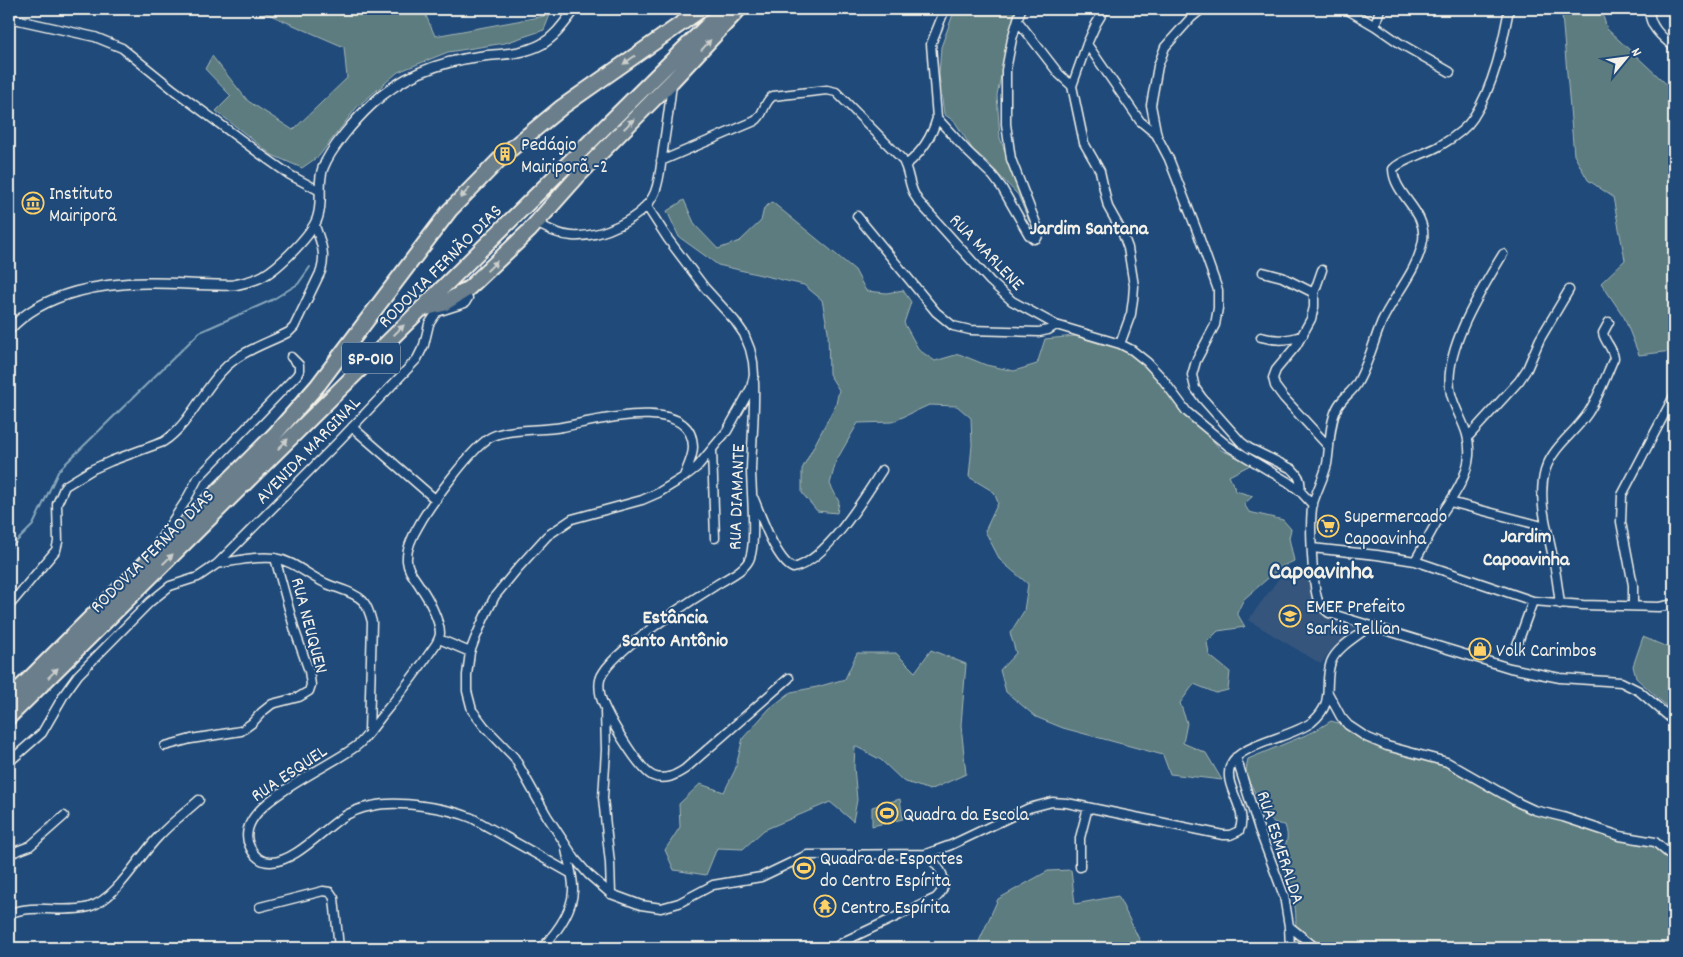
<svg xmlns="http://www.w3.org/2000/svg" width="1683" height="957" viewBox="0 0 1683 957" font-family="Dekko,sans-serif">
<rect width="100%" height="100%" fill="#1f4a7a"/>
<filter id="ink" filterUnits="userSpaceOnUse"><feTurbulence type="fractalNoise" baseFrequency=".02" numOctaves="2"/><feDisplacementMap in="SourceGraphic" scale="10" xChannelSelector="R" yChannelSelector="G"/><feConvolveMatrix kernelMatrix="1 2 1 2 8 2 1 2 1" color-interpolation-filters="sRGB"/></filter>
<g filter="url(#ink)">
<path fill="#34557d" d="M1288 566 1309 582 1314 611 1355 625 1354 628 1329 652 1321 664 1248 620Z"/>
<path fill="#5b7c80" stroke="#a8b6b4" d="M259 9H423L435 36 550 15 544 30 505 43 448 52 398 72 357 107 319 156 302 168 272 155 216 111 231 96 205 69 212 56 248 101 293 130 347 78 344 47 261 11Z
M955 9H1015L997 95 1000 138 1032 224 1029 221 1018 195 984 159 973 150 955 122 944 114 939 75 941 47Z
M1550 9H1601L1607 29 1674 91V349L1672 351 1639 355 1624 317 1601 283 1625 260 1613 197 1588 180 1574 155 1562 15Z
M684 200 695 225 718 249 740 241 761 221 764 208 772 202 855 270 866 291 887 293 903 290 911 302 904 323 919 350 935 361 959 354 986 365 1014 371 1037 364 1045 339 1075 336 1104 345 1121 347 1149 367 1159 377 1167 393 1186 416 1203 429 1221 450 1252 464 1229 476 1236 491 1253 496 1244 504 1249 512 1283 520 1291 529 1289 538 1294 561 1281 567 1244 599 1237 613 1245 627 1218 631 1207 642 1209 655 1230 672 1228 690 1216 693 1194 684 1180 703 1187 723 1183 743 1206 753 1222 780 1170 774 1163 755 1063 728 1036 717 1006 692 1000 670 1016 653 1010 633 1024 611 1028 584 1000 560 985 531 998 503 994 492 969 477 972 445 971 418 957 406 929 405 892 422 858 423 836 461 830 484 839 502 837 513 817 511 802 493V469L836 404 839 390 829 374 828 331 822 300 804 285 718 265 679 237 667 211Z
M1643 637 1674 650V713L1636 678 1633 666Z
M931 650 966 664 961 725 966 774 930 790 903 781 881 760 855 746 854 767 857 800 853 821 830 802 764 830 743 849 717 848 706 875 674 870 665 850 680 827 679 804 700 784 724 792 735 770 743 738 770 708 791 692 817 687 845 679 857 653H896L915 672Z
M1331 721 1342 724 1367 739 1448 764 1513 803 1654 845 1674 863V948H1288C1306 920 1289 882 1279 853 1288 843 1289 838 1285 825 1264 824 1261 804 1253 789 1252 785 1248 782 1246 779 1245 774 1247 764 1248 759L1313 732Z
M900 799 903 819 872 826V807Z
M812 859 816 868 800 877 791 867Z
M1071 870 1075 904 1118 896 1140 941 1142 948H976L998 899 1048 871Z"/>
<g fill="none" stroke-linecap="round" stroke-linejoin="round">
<path stroke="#89a8bc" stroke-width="2" d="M9 549 33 525 59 470 200 332 272 300 298 284 310 267"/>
<g stroke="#f4f1e8" stroke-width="11">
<path id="minor" d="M1105 9 1096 24 1087 44 1072 86 1084 143 1100 171 1108 207 1122 232 1128 248 1134 286 1133 299 1131 314 1120 344
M1202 9 1191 18 1165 47 1158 66 1151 105 1157 136 1169 159 1197 231 1218 290V308L1215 325 1196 361 1192 375 1195 388 1202 398 1241 442 1249 448 1292 469C1299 475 1302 481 1300 491
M1346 9 1375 26 1401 44 1450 72
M1509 9C1502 46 1494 86 1473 118 1466 129 1453 138 1441 145 1427 154 1404 158 1393 169 1394 196 1427 210 1423 240 1418 270 1395 294 1382 321 1373 342 1368 366 1356 385 1351 393 1341 399 1337 408 1329 425 1330 446 1327 464 1324 477 1317 490 1313 503 1309 518 1312 593 1320 605 1322 608 1326 610 1329 613L1510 668 1560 678 1621 682 1639 691 1674 721
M1650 9C1647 25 1663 38 1674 47
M9 18 95 37 122 48 174 90 263 156 290 175 320 191
M1018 21 1059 74 1072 86
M1375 26 1380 9
M1087 44 1140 121 1157 135
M937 118 968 152 993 176 1002 188 1029 235 1034 239 1037 238 1039 233 1037 226 1011 159 1006 124V70L1012 39 1021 9
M661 161 755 121C765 114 763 102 773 96L827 90 836 92 902 159C911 174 907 186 919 202L990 281 1012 301 1056 325 1120 344 1132 350 1147 362 1161 377 1187 412 1228 446 1288 482 1300 491 1313 505
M906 165C921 153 932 136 937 118L931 44 945 9
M646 205 668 239 705 288 735 321 744 334 750 349 753 362 754 375 751 388 727 431 697 467 684 477 658 493 642 500 572 519 547 536 518 568 495 596 484 618 475 639 470 652 467 675V691L472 710 484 726 514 757 547 816 575 859 588 874 611 894 641 905 661 908 679 903 713 885 761 877 807 855 926 854 951 845 1029 808 1052 802 1067 803 1223 835H1230L1239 831C1250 809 1221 786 1231 764 1240 744 1293 737 1312 722 1336 702 1323 685 1331 662 1337 647 1358 636 1370 626
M857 216 936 312 953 326 970 330 1039 332 1048 330 1056 325
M536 223C548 229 559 235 572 236 600 238 644 219 655 192 660 179 661 164 663 150 666 128 670 105 672 82
M1322 270 1314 293V307L1311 319 1296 346 1276 370 1273 378 1275 386 1284 398 1329 447
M1263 272 1282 277 1314 293
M1261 337C1276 341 1289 341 1303 335
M754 382C755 411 752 440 751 469 751 489 757 545 749 560 743 572 724 579 713 587 685 604 658 623 632 643 622 652 610 661 603 673 598 680 599 690 601 698 606 714 639 770 653 776 665 781 676 775 685 769L789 678
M352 427 436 500
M1468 437 1519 381 1527 369 1540 339 1569 290
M712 450 715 538
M754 499C761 516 776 560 793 568 826 561 865 497 882 470
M1450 502 1546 527
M156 546 185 502 198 478 297 375 299 371V365L291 357
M1312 548 1377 555 1415 561 1533 601 1583 605 1659 607 1674 604
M1415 561C1423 547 1431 532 1439 518 1451 500 1467 479 1469 456 1471 430 1457 417 1451 394 1441 353 1482 289 1503 254
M217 564C235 561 255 556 274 558 294 561 307 575 325 583 337 589 353 591 363 601 368 607 370 614 372 622L369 732
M1560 604C1558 588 1556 573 1553 558 1548 531 1537 499 1545 471 1553 446 1574 434 1588 413 1599 396 1606 376 1614 358 1612 346 1605 343 1603 333L1609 322
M1633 605V585L1621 522 1622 495 1674 396
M9 606 56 550 58 542 57 504 65 486 93 469 111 461 163 442C189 425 201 393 222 371 240 351 266 344 289 332L294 327 321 271C326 254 321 242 315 226
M439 639 470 652
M1517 645 1533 601
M1328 693 1341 717 1348 725 1366 737 1387 746 1447 762 1519 803 1534 810 1563 817 1620 836 1655 842 1674 858
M605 711 606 750 603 798 610 863 611 894
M165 746 191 739 241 731 252 723 262 712 272 704 299 697 309 691 311 685 309 671 295 631 275 558
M1236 757 1259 829 1284 896 1289 926 1290 948
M9 762 42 733 65 693 78 675 150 602 170 586 198 577 217 564 338 442 417 359 424 345 429 324 437 312 465 303 468 298 465 291
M9 854 30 846 64 816
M1080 867V838L1088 807
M570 873 472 818C448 808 398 800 372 806 360 808 350 812 340 819 322 831 293 863 270 862 261 862 254 856 250 847 228 805 336 766 360 743 368 735 374 726 381 717 401 693 419 669 436 644 438 640 440 637 440 633 440 622 428 597 421 588 416 579 408 572 407 561 406 549 413 535 419 525 430 505 472 447 491 437 509 428 541 431 562 427 591 422 692 393 693 447 693 457 688 466 684 476
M260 907 323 891 330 892 334 898 339 948
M9 914C35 903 62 914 89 907 118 898 138 857 159 836 171 823 186 812 199 800
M1289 926 1316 948
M542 948C556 933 572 912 573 891 574 877 568 862 566 849
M834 948 847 940 936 898C953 882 939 866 926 854"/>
</g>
<g stroke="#f4f1e8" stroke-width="12">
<path id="tertiary" d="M9 330C43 292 104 282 154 283 180 283 207 286 234 285 244 283 254 281 263 276 278 268 314 233 318 216 323 200 317 183 323 168 330 149 356 119 371 105 402 75 441 61 483 56 503 54 524 54 542 44 556 36 565 22 575 9"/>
</g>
<g stroke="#f4f1e8" stroke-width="18">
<path id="motorway" d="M511 149 562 107 702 9
M422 309 443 304 469 288 529 231 577 177 672 81 739 9
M9 699 275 434 318 385 450 210 500 159
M9 717 724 9"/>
</g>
<use href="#minor" stroke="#1f4a7a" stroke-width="8"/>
<use href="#tertiary" stroke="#1f4a7a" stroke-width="9"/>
<use href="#motorway" stroke="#6b7e8b" stroke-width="14"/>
</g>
<defs><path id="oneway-solid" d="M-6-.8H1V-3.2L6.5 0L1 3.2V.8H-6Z" transform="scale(1.25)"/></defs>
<g fill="#cbcecc">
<use href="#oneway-solid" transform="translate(706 45) rotate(-48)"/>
<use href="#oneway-solid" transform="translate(629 60) rotate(145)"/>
<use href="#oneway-solid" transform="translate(629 124) rotate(-45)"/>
<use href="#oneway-solid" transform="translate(465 193) rotate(133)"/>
<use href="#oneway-solid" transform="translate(492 266) rotate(-44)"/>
<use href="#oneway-solid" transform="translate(399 330) rotate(-44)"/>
<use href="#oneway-solid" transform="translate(283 444) rotate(-45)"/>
<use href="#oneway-solid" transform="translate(168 559) rotate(-45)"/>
<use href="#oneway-solid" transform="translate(53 673) rotate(-45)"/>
</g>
</g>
<defs>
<g id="building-ring" transform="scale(1.125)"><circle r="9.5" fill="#1f4a7a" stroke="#ffd166" stroke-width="1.5"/><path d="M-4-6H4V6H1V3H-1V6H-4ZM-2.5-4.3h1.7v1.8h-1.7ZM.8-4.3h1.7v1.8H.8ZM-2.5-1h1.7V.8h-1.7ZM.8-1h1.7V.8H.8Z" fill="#ffd166"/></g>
<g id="museum-ring" transform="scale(1.125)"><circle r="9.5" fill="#1f4a7a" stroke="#ffd166" stroke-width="1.5"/><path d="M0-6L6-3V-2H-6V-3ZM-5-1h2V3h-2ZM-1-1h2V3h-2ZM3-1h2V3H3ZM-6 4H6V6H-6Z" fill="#ffd166"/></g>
<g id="supermarket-ring" transform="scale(1.125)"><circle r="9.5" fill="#1f4a7a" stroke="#ffd166" stroke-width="1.5"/><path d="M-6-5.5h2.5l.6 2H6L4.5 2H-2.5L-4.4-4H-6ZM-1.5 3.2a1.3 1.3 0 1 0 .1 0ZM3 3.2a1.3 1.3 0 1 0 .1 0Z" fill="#ffd166"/></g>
<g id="school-ring" transform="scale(1.125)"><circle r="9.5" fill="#1f4a7a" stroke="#ffd166" stroke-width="1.5"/><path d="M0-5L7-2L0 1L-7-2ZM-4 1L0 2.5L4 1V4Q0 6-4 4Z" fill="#ffd166"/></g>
<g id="shop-ring" transform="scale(1.125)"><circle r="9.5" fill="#1f4a7a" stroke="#ffd166" stroke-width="1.5"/><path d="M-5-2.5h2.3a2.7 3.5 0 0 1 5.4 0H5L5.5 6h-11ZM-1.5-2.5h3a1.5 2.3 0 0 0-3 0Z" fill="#ffd166"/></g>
<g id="stadium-ring" transform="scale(1.125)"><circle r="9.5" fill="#1f4a7a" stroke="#ffd166" stroke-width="1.5"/><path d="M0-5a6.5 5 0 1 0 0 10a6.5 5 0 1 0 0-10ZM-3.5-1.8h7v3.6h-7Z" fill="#ffd166"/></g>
<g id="temple-ring" transform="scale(1.125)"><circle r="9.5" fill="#1f4a7a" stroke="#ffd166" stroke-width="1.5"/><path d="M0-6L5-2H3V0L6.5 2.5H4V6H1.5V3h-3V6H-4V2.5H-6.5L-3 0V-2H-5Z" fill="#ffd166"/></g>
</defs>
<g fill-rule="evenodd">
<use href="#building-ring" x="505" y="154"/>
<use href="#museum-ring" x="33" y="203"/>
<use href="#supermarket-ring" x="1328" y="526"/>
<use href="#school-ring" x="1290" y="616"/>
<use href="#shop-ring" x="1480" y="649"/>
<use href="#stadium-ring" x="887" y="813"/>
<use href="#stadium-ring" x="804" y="868"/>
<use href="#temple-ring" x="825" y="906"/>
</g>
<g text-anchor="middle" stroke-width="4" stroke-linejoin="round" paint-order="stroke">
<rect fill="#1f4a7a" stroke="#b4bfc7" stroke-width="1" x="342" y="342.5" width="58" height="31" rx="4"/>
<g font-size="18" font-weight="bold" fill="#f4f1e8">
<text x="371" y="364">SP-010</text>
</g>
<g font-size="19" fill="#f4f1e8" stroke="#1f4a7a" text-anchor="start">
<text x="521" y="150">Pedágio<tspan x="521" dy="22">Mairiporã -2</tspan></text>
<text x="49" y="199">Instituto<tspan x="49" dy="22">Mairiporã</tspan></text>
<text x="1344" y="522">Supermercado<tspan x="1344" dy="22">Capoavinha</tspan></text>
<text x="1306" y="612">EMEF Prefeito<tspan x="1306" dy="22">Sarkis Tellian</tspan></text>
<text x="1496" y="656">Volk Carimbos</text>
<text x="903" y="820">Quadra da Escola</text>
<text x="820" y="864">Quadra de Esportes<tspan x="820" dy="22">do Centro Espírita</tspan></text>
<text x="841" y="913">Centro Espírita</text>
</g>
<g font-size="19" fill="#f4f1e8" stroke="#1f4a7a">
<text transform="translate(988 251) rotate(46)" y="7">RUA MARLENE</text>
<text transform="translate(439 265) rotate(-45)" y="7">RODOVIA FERNÃO DIAS</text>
<text transform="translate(307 449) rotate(-46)" y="7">AVENIDA MARGINAL</text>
<text transform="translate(735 497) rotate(-88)" y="7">RUA DIAMANTE</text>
<text transform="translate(151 550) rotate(-45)" y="7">RODOVIA FERNÃO DIAS</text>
<text transform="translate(311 625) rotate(75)" y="7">RUA NEUQUEN</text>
<text transform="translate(288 772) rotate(-34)" y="7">RUA ESQUEL</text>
<text transform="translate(1282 847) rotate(72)" y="7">RUA ESMERALDA</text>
</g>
<g font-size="20" font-weight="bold" fill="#f4f1e8" stroke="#1f4a7a">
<text x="1089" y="234">Jardim Santana</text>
<text x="1526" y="542">Jardim<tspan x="1526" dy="23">Capoavinha</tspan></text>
<text x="675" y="623">Estância<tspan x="675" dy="23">Santo Antônio</tspan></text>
</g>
<g font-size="24" font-weight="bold" fill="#f4f1e8" stroke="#1f4a7a">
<text x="1321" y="578">Capoavinha</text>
</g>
</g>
<rect width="1683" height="957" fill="none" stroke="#1f4a7a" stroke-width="30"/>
<rect x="15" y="15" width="1653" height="927" fill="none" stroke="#f4f1e8" stroke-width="2" filter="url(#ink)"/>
<g transform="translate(1626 58) rotate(61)" stroke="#1f4a7a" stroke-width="4" paint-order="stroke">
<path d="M0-4L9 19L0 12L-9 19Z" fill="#f4f1e8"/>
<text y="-8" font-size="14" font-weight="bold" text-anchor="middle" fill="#f4f1e8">N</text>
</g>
</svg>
